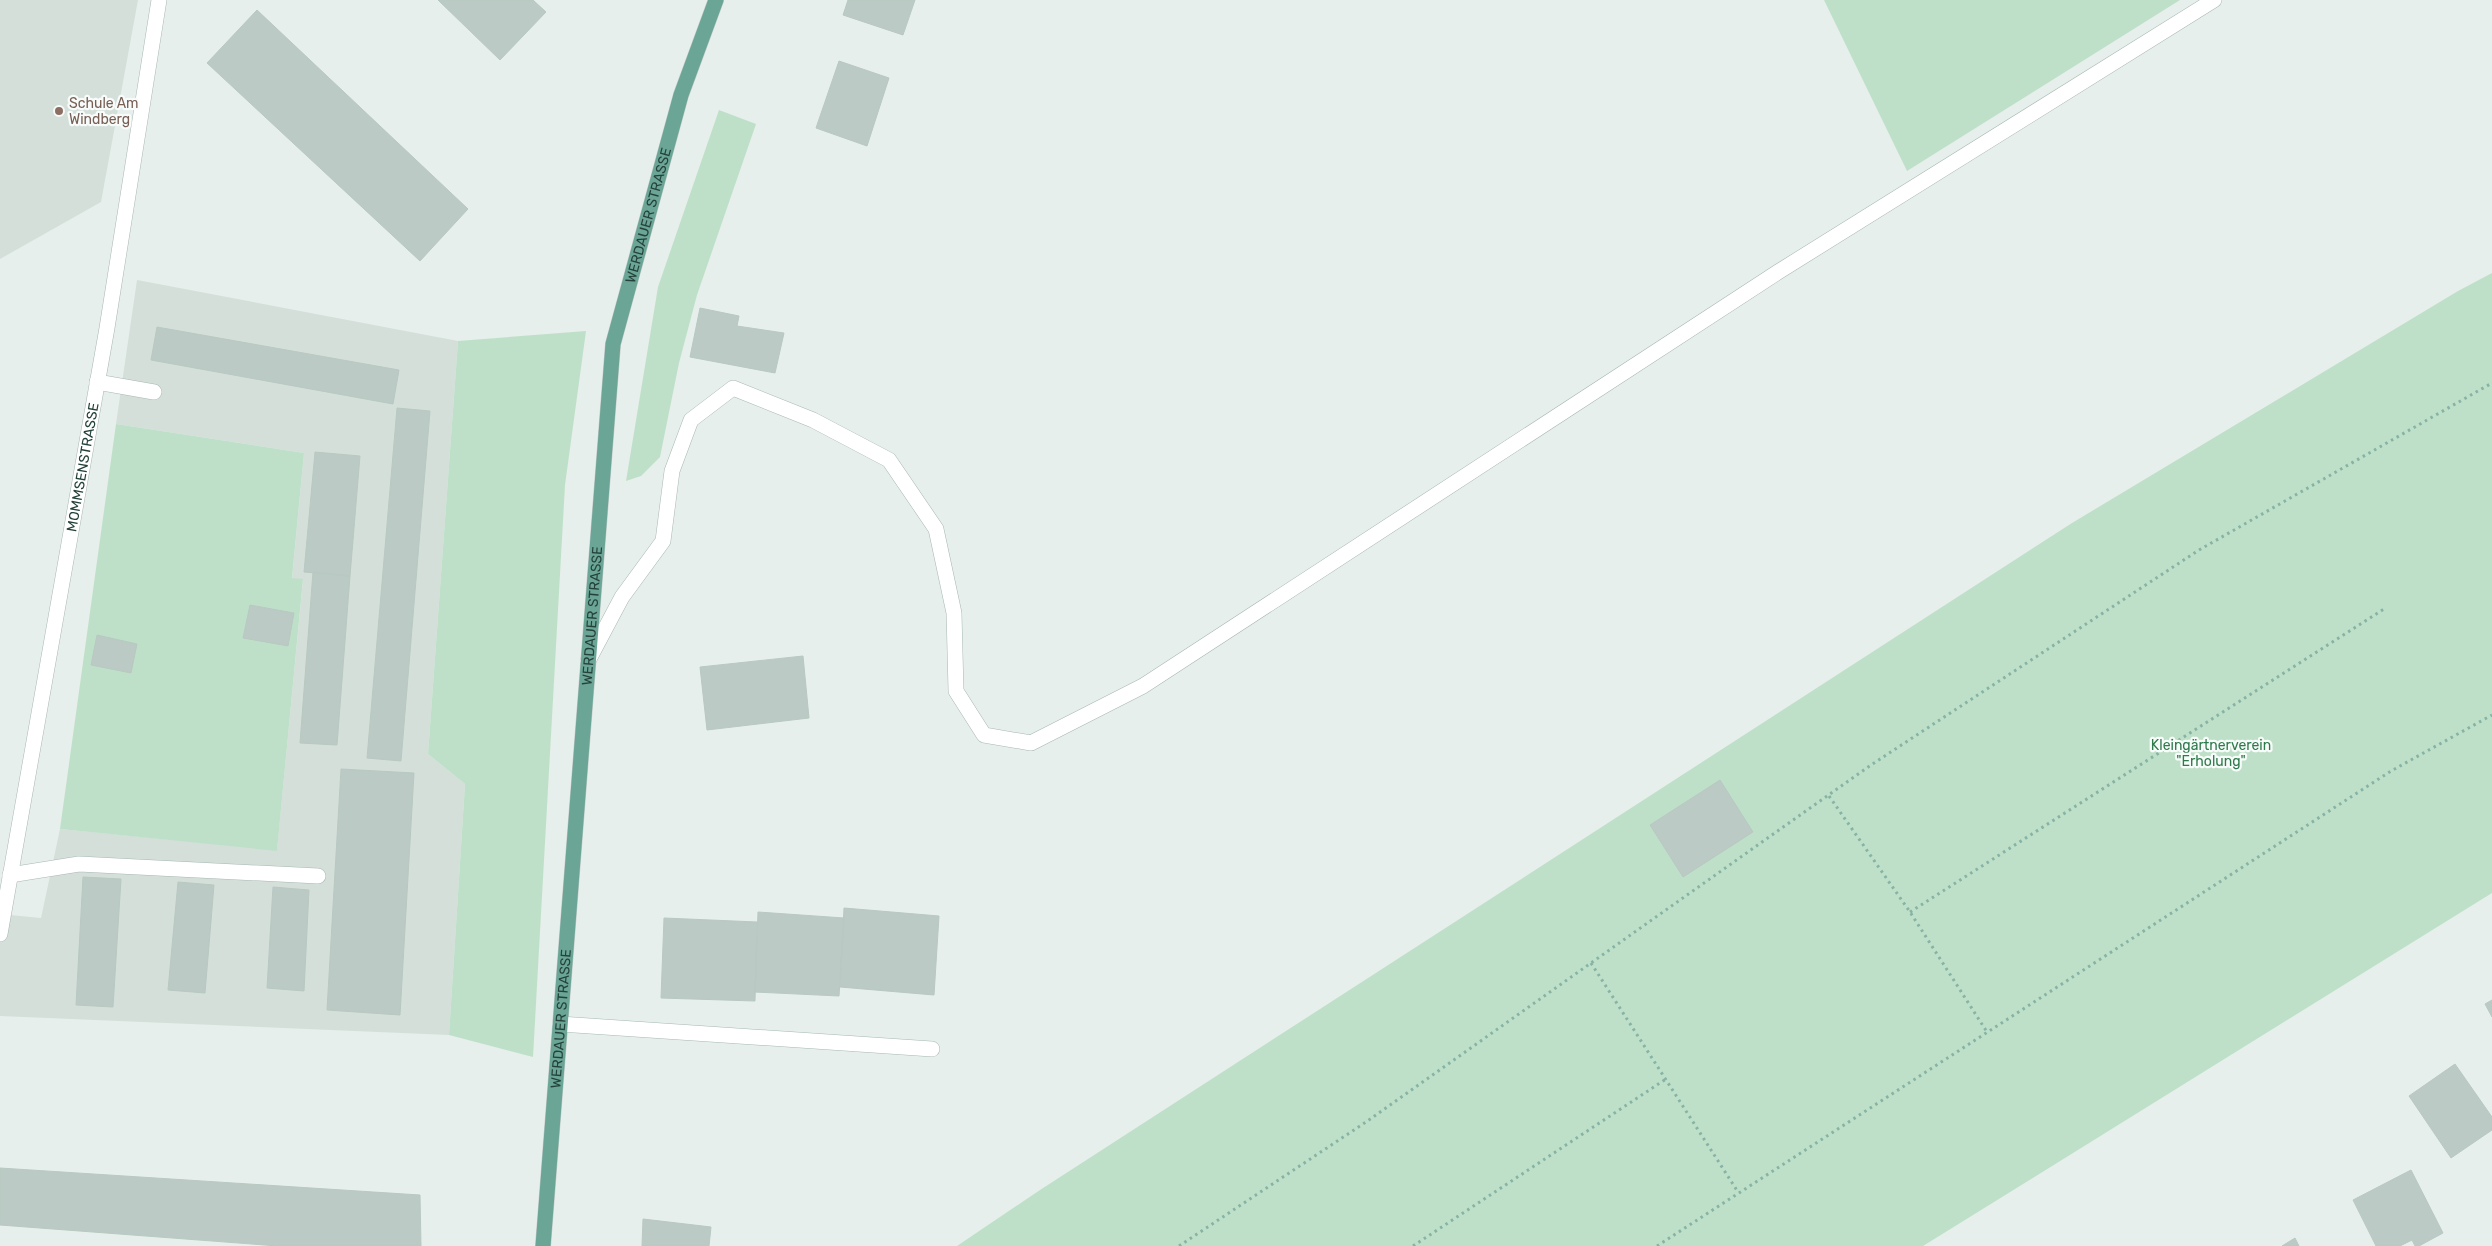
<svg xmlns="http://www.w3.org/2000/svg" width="2492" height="1246" viewBox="0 0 2492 1246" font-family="Rubik,sans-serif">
<rect width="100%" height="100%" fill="#e6efeb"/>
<path fill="#d4dfda" d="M0 0H138L101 202 0 259Z
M137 280 458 341 428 754 465 784 449 1035 0 1016V914L41 918 60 829 277 850 303 580 292 579 304 453 116 424Z"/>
<path fill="#bfe0c8" d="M1824 0H2180L1907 171Z
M719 110 756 124 697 295 679 363 660 457 641 476 626 481 658 287Z
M2492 273V893L1923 1246H957L1040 1190 2072 523 2458 291Z
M586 331 565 485 533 1057 449 1035 465 784 428 754 458 341Z
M116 424 304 453 292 578 303 579 277 851 60 829Z"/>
<path fill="#bbcac4" stroke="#b8c9c2" d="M438 0H533L546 12 500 60Z
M848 0H915L903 35 843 15Z
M257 10 468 209 420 261 207 63Z
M839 61 889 78 867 146 816 128Z
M700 308 739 316 737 326 784 333 775 373 690 357Z
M157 327 399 370 393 404 151 360Z
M397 408 430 411 401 761 367 758Z
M315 452 360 456 350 576 304 572Z
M313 572 350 576 337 745 300 743Z
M250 605 294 613 288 646 243 638Z
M97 635 137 644 131 673 91 665Z
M803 656 809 718 707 730 700 667Z
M341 769 414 773 400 1015 327 1010Z
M1720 780 1753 832 1683 877 1650 825Z
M83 877 121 879 113 1007 76 1005Z
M178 882 214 885 205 993 168 990Z
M273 887 309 890 304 991 267 988Z
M844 908 939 916 934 995 840 987Z
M758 912 844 918 839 996 755 992Z
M664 918 757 922 755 1001 661 998Z
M2492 1000V1017L2485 1004Z
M2455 1064 2492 1117V1130L2451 1158 2409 1096Z
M0 1168 420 1195 421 1246H278L0 1225Z
M2411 1170 2443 1233 2419 1246H2415L2412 1240 2400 1246H2376L2353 1200Z
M643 1219 711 1227 709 1246H642Z
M2295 1238 2299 1246H2282Z"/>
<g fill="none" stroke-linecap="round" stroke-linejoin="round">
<g stroke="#a8b8b2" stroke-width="16">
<path id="lane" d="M97 382 154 392
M588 661 622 597 663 541 672 471 691 420 733 388 813 420 889 460 936 529 954 613 956 691 984 735 1031 743 1143 686 1778 272 2214 0
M10 875 79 864 318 876
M560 1024 932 1049"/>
</g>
<g stroke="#a8b8b2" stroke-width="16">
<g id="street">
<path id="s1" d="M0 934 107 328 159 0"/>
</g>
</g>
<g stroke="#c2cac8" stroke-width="16">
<g id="primary">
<path id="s2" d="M543 1246 613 344 681 95 716 0"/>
</g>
</g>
<path stroke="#86b3a5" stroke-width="3" stroke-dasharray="2.5 4" stroke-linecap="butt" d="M1829 796 1910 912 1987 1032
M1910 912 2384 609
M1591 963 1738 1192
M1179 1246 1366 1122 1871 765 2199 550 2492 383
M1413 1246 1666 1079
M1657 1246 2391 771 2492 715"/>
<use href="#lane" stroke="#fff" stroke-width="15"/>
<use href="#street" stroke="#fff" stroke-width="15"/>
<use href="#primary" stroke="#6aa596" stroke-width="15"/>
</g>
<circle fill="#8d6e63" stroke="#f7fbf9" stroke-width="2" cx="59" cy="111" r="5"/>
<g text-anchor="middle" stroke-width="4.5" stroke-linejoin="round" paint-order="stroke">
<g font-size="14" fill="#785e54" stroke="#f7fbf9" text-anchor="start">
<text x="69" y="108">Schule Am<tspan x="69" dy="16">Windberg</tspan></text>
</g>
<g font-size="14" fill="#24423a" stroke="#f7fbf9">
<text dy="5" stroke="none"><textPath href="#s2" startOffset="1038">WERDAUER STRASSE</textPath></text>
<text dy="5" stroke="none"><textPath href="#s1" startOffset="474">MOMMSENSTRASSE</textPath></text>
<text dy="5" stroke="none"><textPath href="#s2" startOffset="632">WERDAUER STRASSE</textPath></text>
<text dy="5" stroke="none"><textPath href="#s2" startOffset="228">WERDAUER STRASSE</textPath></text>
</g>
<g font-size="14" fill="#2d7a4b" stroke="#f7fbf9">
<text x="2211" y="750">Kleingärtnerverein<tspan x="2211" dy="16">"Erholung"</tspan></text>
</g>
</g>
</svg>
